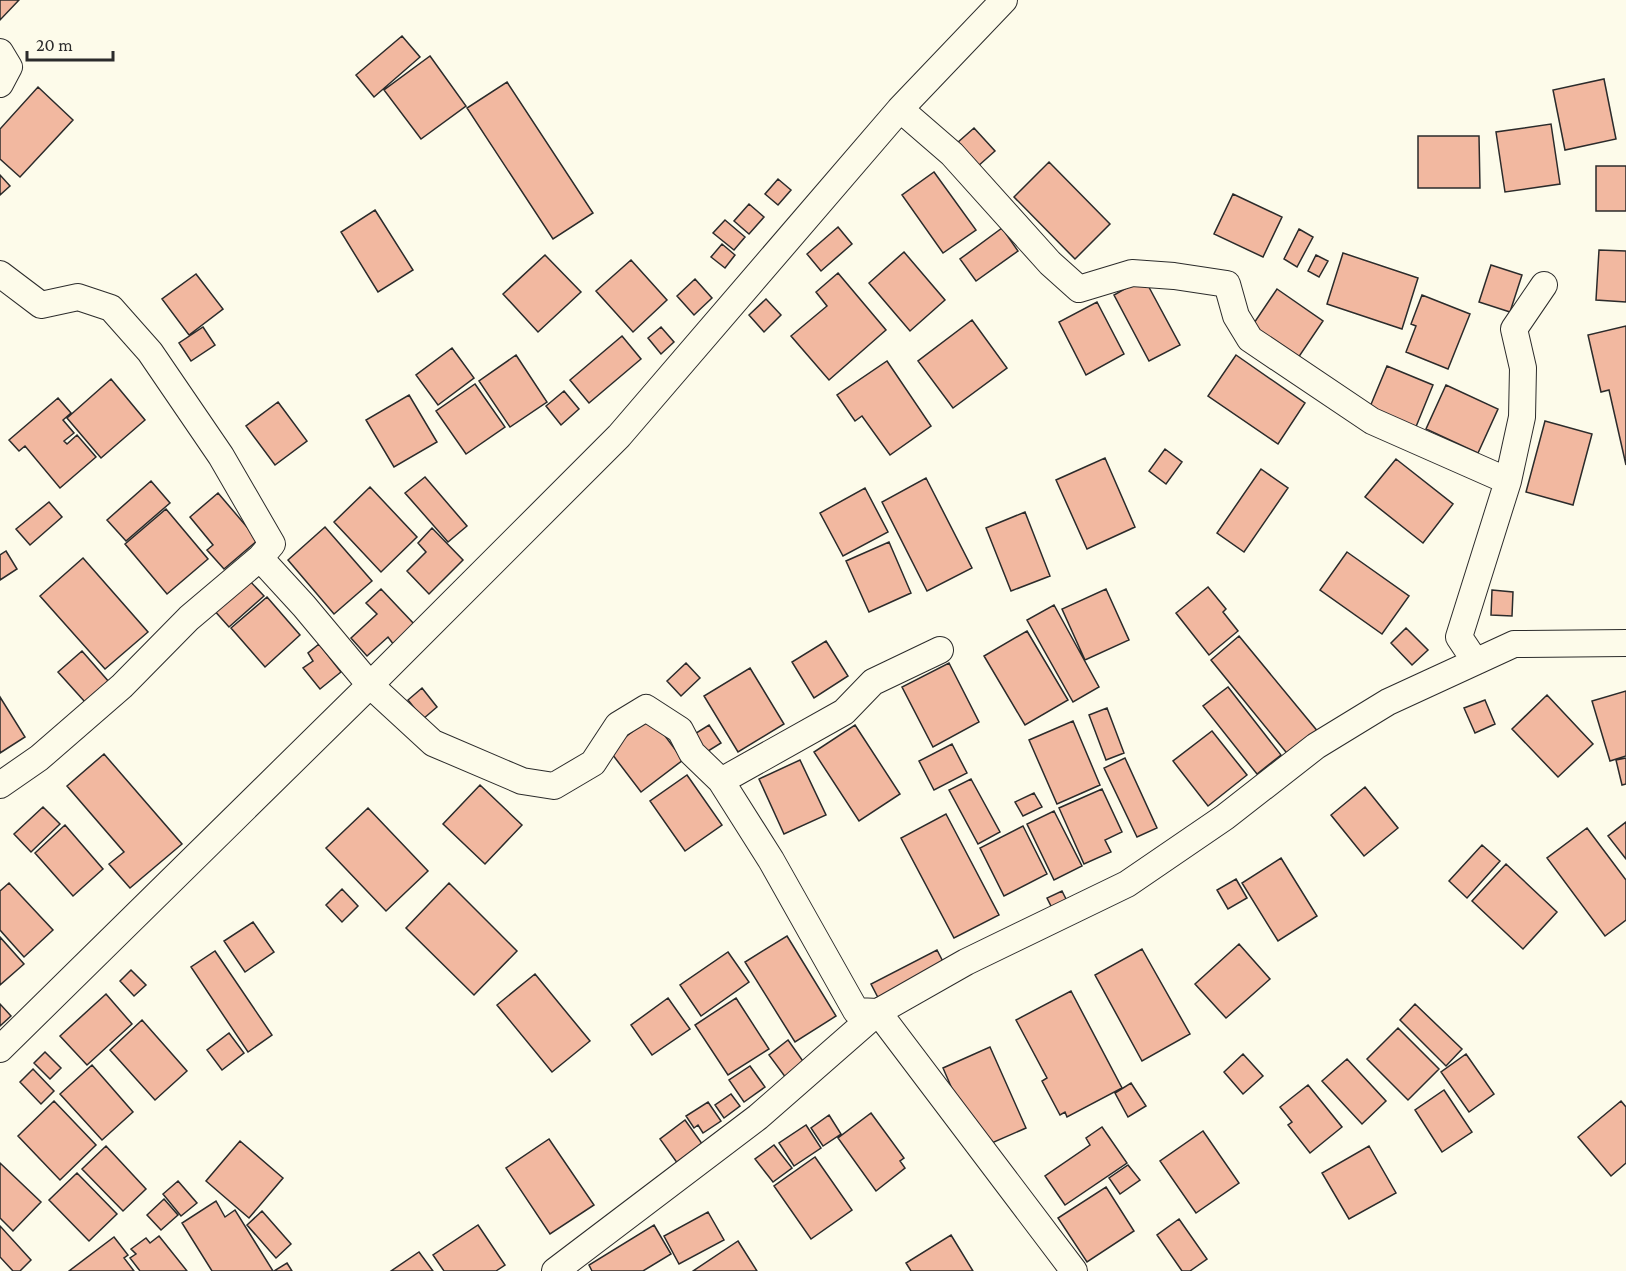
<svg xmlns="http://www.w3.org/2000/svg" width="1626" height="1271" viewBox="0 0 1626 1271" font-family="'Crimson Pro',serif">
<rect width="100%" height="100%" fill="#fdfbea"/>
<path fill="#f2b8a0" stroke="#2b2b2b" stroke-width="1.5" d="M0 0H19L0 20Z
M402 36 420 57 374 97 356 75Z
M430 56 466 106 421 139 384 90Z
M1604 79 1616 139 1565 150 1553 90Z
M507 82 593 213 553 239 467 108Z
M38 87 73 120 20 177 0 159V129Z
M1551 124 1560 184 1505 192 1496 132Z
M974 128 995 151 977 167 957 143Z
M1418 136H1479L1480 188H1418Z
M1049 162 1110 224 1075 259 1014 197Z
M1596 166H1626V211H1596Z
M934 172 976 230 943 253 902 195Z
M0 175 10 186 0 195Z
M778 179 791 190 778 205 765 194Z
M1233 194 1282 217 1263 257 1214 234Z
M749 204 764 217 749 234 734 221Z
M375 210 413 270 378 292 341 232Z
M725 220 745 237 734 250 713 233Z
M838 227 852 244 821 271 807 254Z
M1002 228 1018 251 976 281 960 259Z
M1299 229 1313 237 1297 267 1284 259Z
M722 244 735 255 725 268 711 257Z
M1599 250 1626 251V302L1596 300Z
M904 252 945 300 910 331 869 283Z
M1343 253 1418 278 1402 329 1327 304Z
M545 255 581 292 538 332 503 294Z
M1316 255 1328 261 1319 277 1308 271Z
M631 260 667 300 633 332 596 291Z
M1491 265 1522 275 1510 312 1479 302Z
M838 273 886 330 829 380 791 336 827 306 816 292Z
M196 274 223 309 189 335 162 299Z
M1144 278 1180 345 1149 361 1114 295Z
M695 279 712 298 694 315 677 296Z
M1277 289 1323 321 1296 361 1250 329Z
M1422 295 1470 314 1448 369 1406 352 1416 326 1411 324Z
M766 299 781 315 764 332 749 315Z
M1097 302 1124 354 1086 375 1059 322Z
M972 320 1007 368 953 408 918 361Z
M1626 326V465L1609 390 1601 392 1588 335Z
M203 327 215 345 191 361 179 343Z
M661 327 674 342 661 354 648 338Z
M622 336 641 359 589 403 570 380Z
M452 348 474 378 438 405 416 375Z
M516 355 547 402 510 427 479 381Z
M1236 355 1305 403 1278 444 1208 396Z
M887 361 931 426 890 455 862 416 855 421 837 395Z
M1387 366 1433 385 1413 434 1367 414Z
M111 379 145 420 101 458 67 418Z
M475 384 505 427 466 454 436 411Z
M1446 385 1498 409 1478 453 1426 429Z
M564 391 579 409 561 425 546 406Z
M409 395 437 442 394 467 366 420Z
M58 398 71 413 63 420 74 433 64 441 67 444 77 435 96 457 60 488 25 446 19 451 9 440Z
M278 402 307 441 275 465 246 426Z
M1545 421 1592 434 1573 505 1526 492Z
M1165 449 1182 462 1166 484 1149 471Z
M1105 458 1135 527 1087 549 1056 480Z
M1396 459 1453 504 1423 543 1365 497Z
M1261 469 1288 488 1244 552 1217 533Z
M425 477 467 526 448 542 405 493Z
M926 478 972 568 927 591 882 502Z
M151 481 170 503 126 541 107 520Z
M370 487 417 537 381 572 334 522Z
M865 488 888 532 843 556 820 513Z
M218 493 258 540 224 569 207 550 213 545 190 517Z
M49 502 62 517 30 545 16 529Z
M166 509 208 559 167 594 125 544Z
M1025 512 1050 576 1011 591 986 528Z
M325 527 372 581 334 614 288 560Z
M432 528 463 560 429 594 407 571 426 552 418 543Z
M889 542 911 593 869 612 846 561Z
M6 551 17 569 0 580V555Z
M1347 552 1409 596 1382 634 1320 590Z
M83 558 148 632 105 669 40 596Z
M247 578 264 596 229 627 213 609Z
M1208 587 1226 609 1223 612 1238 631 1209 655 1176 613Z
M381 589 415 625 394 645 388 637 367 656 351 638 377 614 366 603Z
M1106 589 1129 640 1085 660 1062 609Z
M1492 590 1513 592 1512 616 1491 615Z
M267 597 300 635 265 667 231 628Z
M1054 605 1099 687 1073 702 1027 620Z
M1406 628 1428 650 1412 665 1391 643Z
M1027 631 1068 700 1025 725 984 656Z
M1239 636 1319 733 1290 757 1211 660Z
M826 641 848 676 814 698 792 662Z
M319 644 341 672 320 689 303 668 313 661 308 653Z
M82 651 109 682 85 702 58 672Z
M686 663 700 678 681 696 667 681Z
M949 663 979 722 933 747 902 687Z
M750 668 784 724 738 752 704 696Z
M1228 687 1281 755 1257 774 1203 706Z
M422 688 437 707 423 719 408 700Z
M1626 691V756L1610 761 1592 701Z
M1547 695 1593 744 1558 777 1512 729Z
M0 697 25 737 0 753Z
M1485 700 1495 724 1475 733 1464 708Z
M1107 708 1124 753 1106 760 1089 715Z
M651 717 683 760 641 792 609 750Z
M1073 721 1100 785 1057 804 1029 740Z
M709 725 721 743 705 753 693 735Z
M855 725 900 794 859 821 814 752Z
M1212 731 1247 775 1208 806 1173 761Z
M952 744 967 773 934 790 919 761Z
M104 754 182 844 130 888 109 864 124 852 67 786Z
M1125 758 1157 828 1137 837 1104 768Z
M1626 758V784L1622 785 1616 760Z
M800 760 826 815 784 834 759 779Z
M687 775 722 825 685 851 650 801Z
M971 779 1000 832 978 844 949 790Z
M480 785 522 825 485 864 443 824Z
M1365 787 1398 828 1364 856 1331 815Z
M1102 789 1122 832 1105 840 1111 852 1084 864 1059 808Z
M1034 793 1042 807 1023 816 1015 802Z
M43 807 60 824 31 852 14 834Z
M368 808 428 871 386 911 326 848Z
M1054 811 1082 866 1054 880 1027 824Z
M946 814 999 915 954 938 901 838Z
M1626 822V859L1608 836Z
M65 825 103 869 73 896 35 853Z
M1023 826 1047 874 1004 896 980 848Z
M1587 828 1626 880V920L1605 936 1547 858Z
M1482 845 1500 861 1467 898 1449 881Z
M1281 858 1317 916 1278 941 1242 883Z
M1506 864 1557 912 1523 949 1472 901Z
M1236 879 1247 898 1228 909 1217 890Z
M9 883 53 930 24 957 0 930V891Z
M449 883 517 951 474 995 406 928Z
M342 889 358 906 342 922 326 905Z
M1062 891 1071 909 1056 916 1047 898Z
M253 922 274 952 245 972 224 941Z
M787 936 836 1016 795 1042 745 962Z
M0 937 24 964 0 985Z
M1239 944 1270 979 1226 1018 1195 984Z
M1142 949 1190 1034 1142 1061 1095 975Z
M937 950 951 977 885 1011 871 984Z
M215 951 272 1035 248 1052 191 967Z
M728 952 749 982 701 1016 680 985Z
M131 970 146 985 134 996 120 981Z
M535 974 590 1041 552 1072 497 1005Z
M1071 991 1122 1088 1067 1117 1065 1112 1060 1115 1042 1081 1047 1078 1016 1020Z
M106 994 132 1024 87 1065 60 1036Z
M668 998 690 1029 652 1055 631 1025Z
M736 998 769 1049 728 1075 695 1025Z
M0 1004 11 1016 0 1026Z
M1415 1004 1462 1049 1446 1066 1400 1020Z
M142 1020 187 1071 155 1100 110 1050Z
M1398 1028 1439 1069 1408 1100 1367 1059Z
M229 1033 244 1053 222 1070 207 1050Z
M788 1040 805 1064 786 1078 769 1055Z
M990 1047 1026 1128 978 1149 943 1068Z
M45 1052 61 1068 50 1079 34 1063Z
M1243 1054 1263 1076 1243 1094 1224 1072Z
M1466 1054 1494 1094 1469 1112 1441 1072Z
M1347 1059 1386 1101 1362 1124 1322 1081Z
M92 1065 133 1112 102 1140 60 1094Z
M750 1066 765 1087 744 1102 729 1080Z
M33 1069 54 1091 41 1104 20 1082Z
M1131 1083 1146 1106 1128 1117 1115 1093Z
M1308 1085 1342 1127 1310 1153 1288 1125 1292 1122 1280 1107Z
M1444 1090 1472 1132 1442 1152 1415 1110Z
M731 1094 740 1106 724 1118 715 1105Z
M54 1101 96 1145 60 1180 18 1136Z
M1621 1101 1626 1107V1163L1611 1176 1578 1137Z
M708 1102 721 1121 703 1133 698 1125 694 1128 686 1116Z
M871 1113 904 1158 900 1161 905 1168 876 1191 838 1138Z
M829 1115 841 1134 823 1146 811 1128Z
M685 1120 703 1145 678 1164 660 1139Z
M806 1125 821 1148 794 1166 779 1143Z
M1102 1127 1127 1163 1065 1205 1045 1176 1090 1145 1086 1138Z
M1203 1131 1239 1183 1196 1213 1160 1161Z
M549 1139 594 1205 550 1234 506 1168Z
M240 1141 283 1178 249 1218 206 1181Z
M774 1145 792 1168 773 1182 755 1159Z
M106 1146 146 1189 123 1211 82 1169Z
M1369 1146 1396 1193 1349 1219 1322 1173Z
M815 1157 852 1210 811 1239 774 1186Z
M0 1163 41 1202 13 1231 0 1218Z
M1128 1165 1140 1180 1120 1194 1109 1178Z
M77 1173 117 1214 89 1241 49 1200Z
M178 1181 197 1203 181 1216 163 1194Z
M1106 1187 1134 1231 1087 1262 1058 1218Z
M164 1199 178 1215 161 1230 147 1215Z
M216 1201 225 1217 235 1210 273 1271H212L182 1223Z
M262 1211 291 1244 276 1258 247 1225Z
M708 1212 724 1240 679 1264 664 1236Z
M1179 1219 1207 1259 1190 1271H1182L1157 1235Z
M478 1225 505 1265 496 1271H444L433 1255Z
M654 1225 671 1254 643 1271H592L589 1265Z
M0 1226 31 1260 20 1271H13L0 1257Z
M951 1235 973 1271H911L906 1263Z
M159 1236 187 1271H140L130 1258 136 1254 131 1249 146 1238 150 1243Z
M114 1237 128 1255 124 1258 134 1271H69Z
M738 1241 757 1271H693Z
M419 1252 433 1271H391Z
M287 1263 292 1271H274Z"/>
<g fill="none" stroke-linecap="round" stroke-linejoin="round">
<g stroke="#2b2b2b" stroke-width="28">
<path id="minor" d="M0 52 9 67 0 84
M900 109 952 154 1050 263 1079 289 1132 273 1174 276 1227 284 1236 316 1250 339 1372 421 1508 481
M0 274 41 305 78 297 111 308 150 352 221 456 272 544 260 558 304 606 370 685 433 743 522 781 554 786 593 763 618 725 646 708 680 730 692 753 721 781 771 860 856 1011 878 1012 1074 1271
M1475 661 1459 637 1508 481 1522 417 1523 368 1514 329 1544 285
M721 781 844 712 873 682 940 650
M0 785 39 758 122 686 189 618 260 558
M0 1049 370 685 619 436 900 109 1004 0
M555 1271 758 1117 878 1012 966 962 1127 884 1225 817 1316 746 1388 702 1514 644 1626 643"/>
</g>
<use href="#minor" stroke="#fdfbea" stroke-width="26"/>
</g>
<path d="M27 51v9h86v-9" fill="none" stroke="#2b2b2b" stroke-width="3"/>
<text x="36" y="51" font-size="18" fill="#2b2b2b" stroke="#fdfbea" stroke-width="4.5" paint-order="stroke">20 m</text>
</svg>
